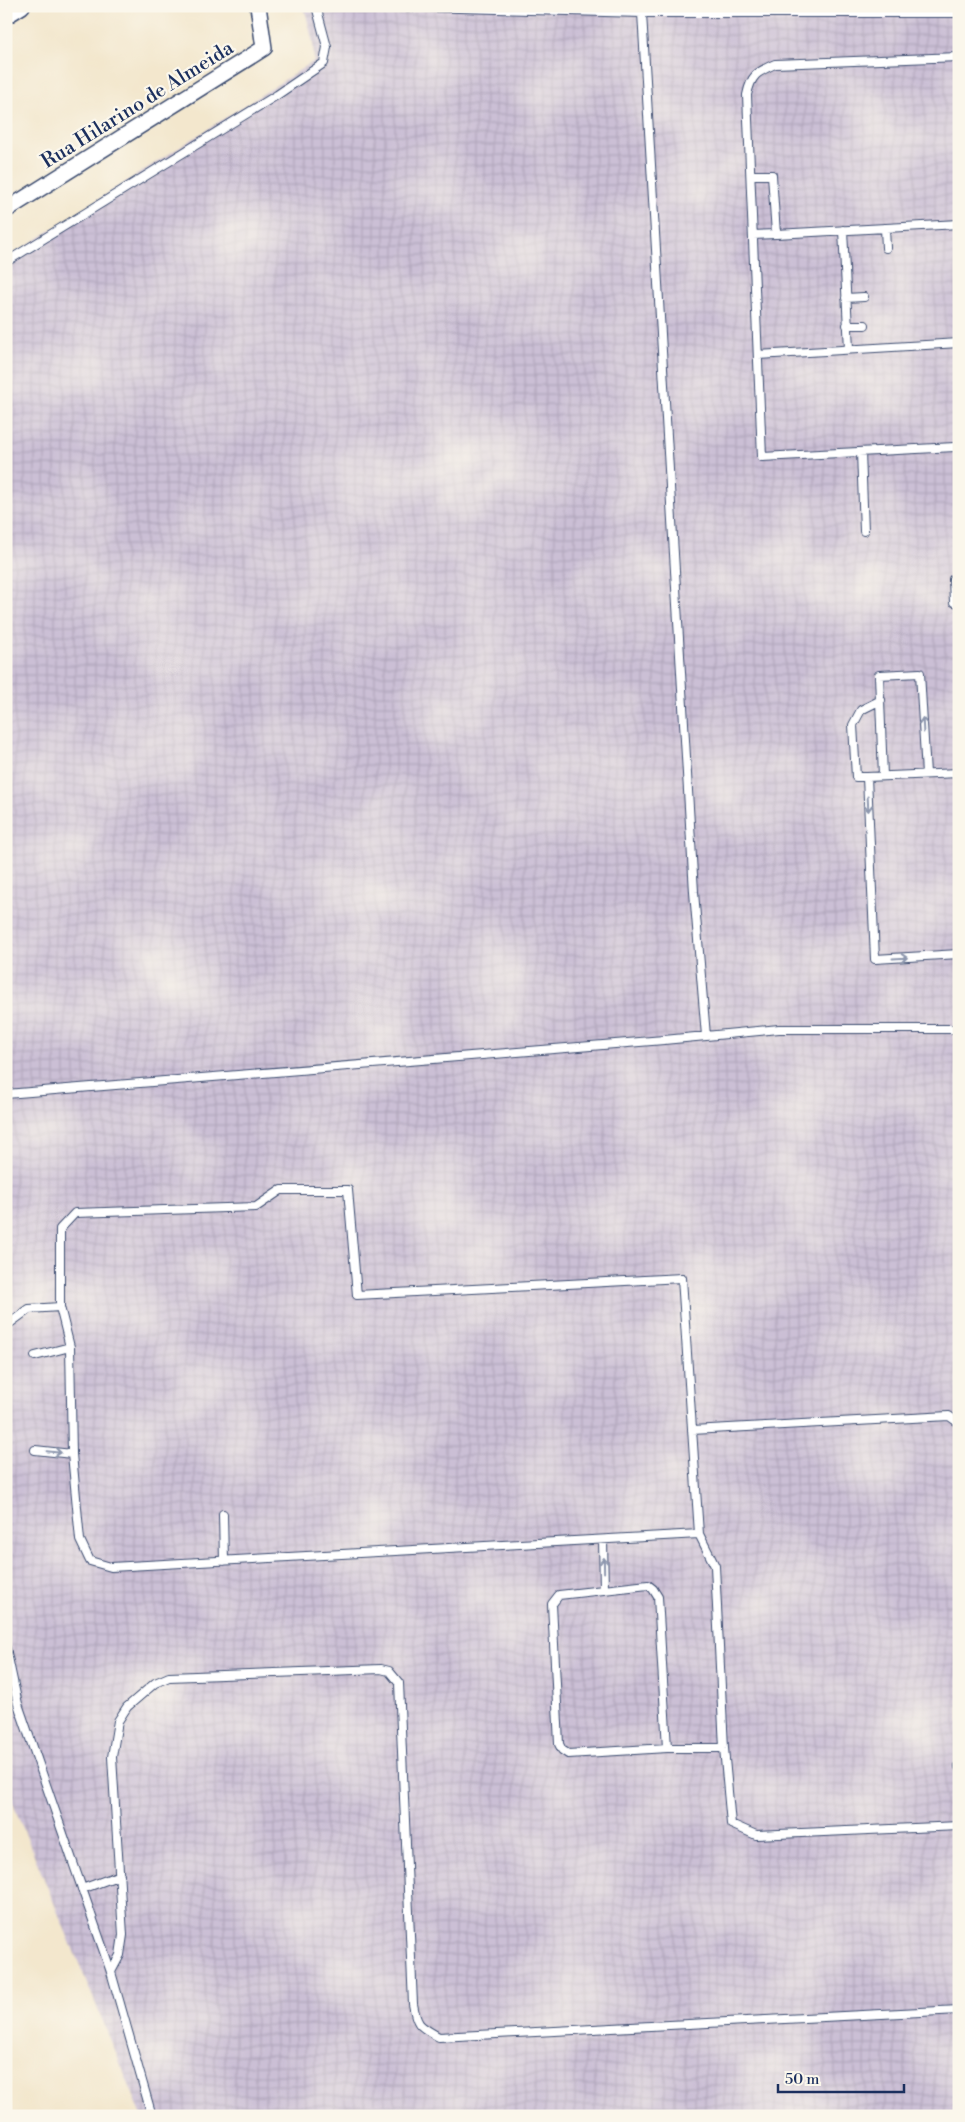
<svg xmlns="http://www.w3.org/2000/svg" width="965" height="2122" viewBox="0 0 965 2122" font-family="'Libre Bodoni',serif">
<defs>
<pattern id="industrial-grid" width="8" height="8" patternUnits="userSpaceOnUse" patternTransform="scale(1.25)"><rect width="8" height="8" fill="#cbbfd5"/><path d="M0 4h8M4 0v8" fill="none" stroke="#aea4b9"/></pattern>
</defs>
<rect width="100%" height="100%" fill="#fbf7ec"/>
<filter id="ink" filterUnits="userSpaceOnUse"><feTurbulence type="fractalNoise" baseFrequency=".02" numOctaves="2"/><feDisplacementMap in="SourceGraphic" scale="10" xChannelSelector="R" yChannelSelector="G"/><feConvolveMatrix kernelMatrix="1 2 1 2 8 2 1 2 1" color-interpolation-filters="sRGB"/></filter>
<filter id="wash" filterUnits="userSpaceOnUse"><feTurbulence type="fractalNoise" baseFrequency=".0096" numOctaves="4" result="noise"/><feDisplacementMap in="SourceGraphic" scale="20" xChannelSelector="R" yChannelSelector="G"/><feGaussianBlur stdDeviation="1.12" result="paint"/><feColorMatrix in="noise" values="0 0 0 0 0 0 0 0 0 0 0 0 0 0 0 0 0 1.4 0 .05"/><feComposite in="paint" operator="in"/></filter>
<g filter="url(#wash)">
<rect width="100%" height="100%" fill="#f3e7cd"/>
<path fill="url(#industrial-grid)" d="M304 6H959V2116H142L6 1787V259L314 61 313 43Z"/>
</g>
<g filter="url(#ink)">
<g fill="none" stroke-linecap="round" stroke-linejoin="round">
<g stroke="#3b4b6f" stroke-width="10">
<path id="lane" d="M383 6 642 13H959
M642 13 694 892 706 1036
M751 175H772L776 234 753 235
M885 228 886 248
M843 230 849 349
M776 234 959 224
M6 262 277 95 324 63 327 47 316 6
M846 298 864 297
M847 325H865
M758 355 959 343
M955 447 762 457 747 95C751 75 757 72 775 64L959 57
M861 452 864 531
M959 575 953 579 954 602 959 603
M959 773 867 777 875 959 959 954
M883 776 879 675 920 673 926 774
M867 777H856L853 725 861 710 881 700
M6 1094 664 1040 779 1029H959
M281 1190H348L357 1295 682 1278 699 1534 111 1567 90 1561 80 1540 72 1454 70 1347 60 1307V1229L75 1213 256 1207Z
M6 1326 29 1309 60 1307
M35 1356 70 1347
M692 1430 949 1416 959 1423
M35 1450 72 1454
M223 1514 224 1561
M699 1534 715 1566 724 1748 731 1824 756 1835 959 1826
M603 1540 604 1590
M6 1648 18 1704 111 1972 152 2116
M667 1748 658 1597 653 1589 648 1585 559 1595 552 1604 559 1744 562 1750 568 1754 667 1748H724
M959 1766V1767
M82 1889 120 1875
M111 1972 120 1955 123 1935 112 1757 118 1721 127 1707 155 1683 169 1677 381 1669 389 1671 399 1683 413 2004C417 2027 420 2026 439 2037L959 2010"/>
</g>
<g stroke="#3b4b6f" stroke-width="18">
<path id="street" d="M6 16 22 6
M6 210 264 48 258 6"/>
</g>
<use href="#lane" stroke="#fff" stroke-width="8"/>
<use href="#street" stroke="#fff" stroke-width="15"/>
</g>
<defs><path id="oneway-shaft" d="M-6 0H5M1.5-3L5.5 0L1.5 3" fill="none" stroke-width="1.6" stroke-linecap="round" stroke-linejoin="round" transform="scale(1.25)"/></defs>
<g stroke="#8d97ae">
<use href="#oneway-shaft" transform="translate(923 725) rotate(-93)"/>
<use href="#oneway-shaft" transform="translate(868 804) rotate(87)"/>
<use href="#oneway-shaft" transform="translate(900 958) rotate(-3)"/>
<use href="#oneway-shaft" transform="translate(54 1452) rotate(6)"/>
<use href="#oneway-shaft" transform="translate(604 1565) rotate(-91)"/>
</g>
</g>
<g text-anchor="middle" stroke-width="4.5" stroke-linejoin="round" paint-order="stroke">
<g font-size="20" fill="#1b2f5e" stroke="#fbf7ec">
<text transform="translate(137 104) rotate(-32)" y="7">Rua Hilarino de Almeida</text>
</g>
</g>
<rect width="965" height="2122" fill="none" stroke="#fbf7ec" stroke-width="25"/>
<path d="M778 2084v8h126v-8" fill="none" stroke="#1b2f5e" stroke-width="2.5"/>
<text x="785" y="2084" font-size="15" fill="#1b2f5e" stroke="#fbf7ec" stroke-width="4" paint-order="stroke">50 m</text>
</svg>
